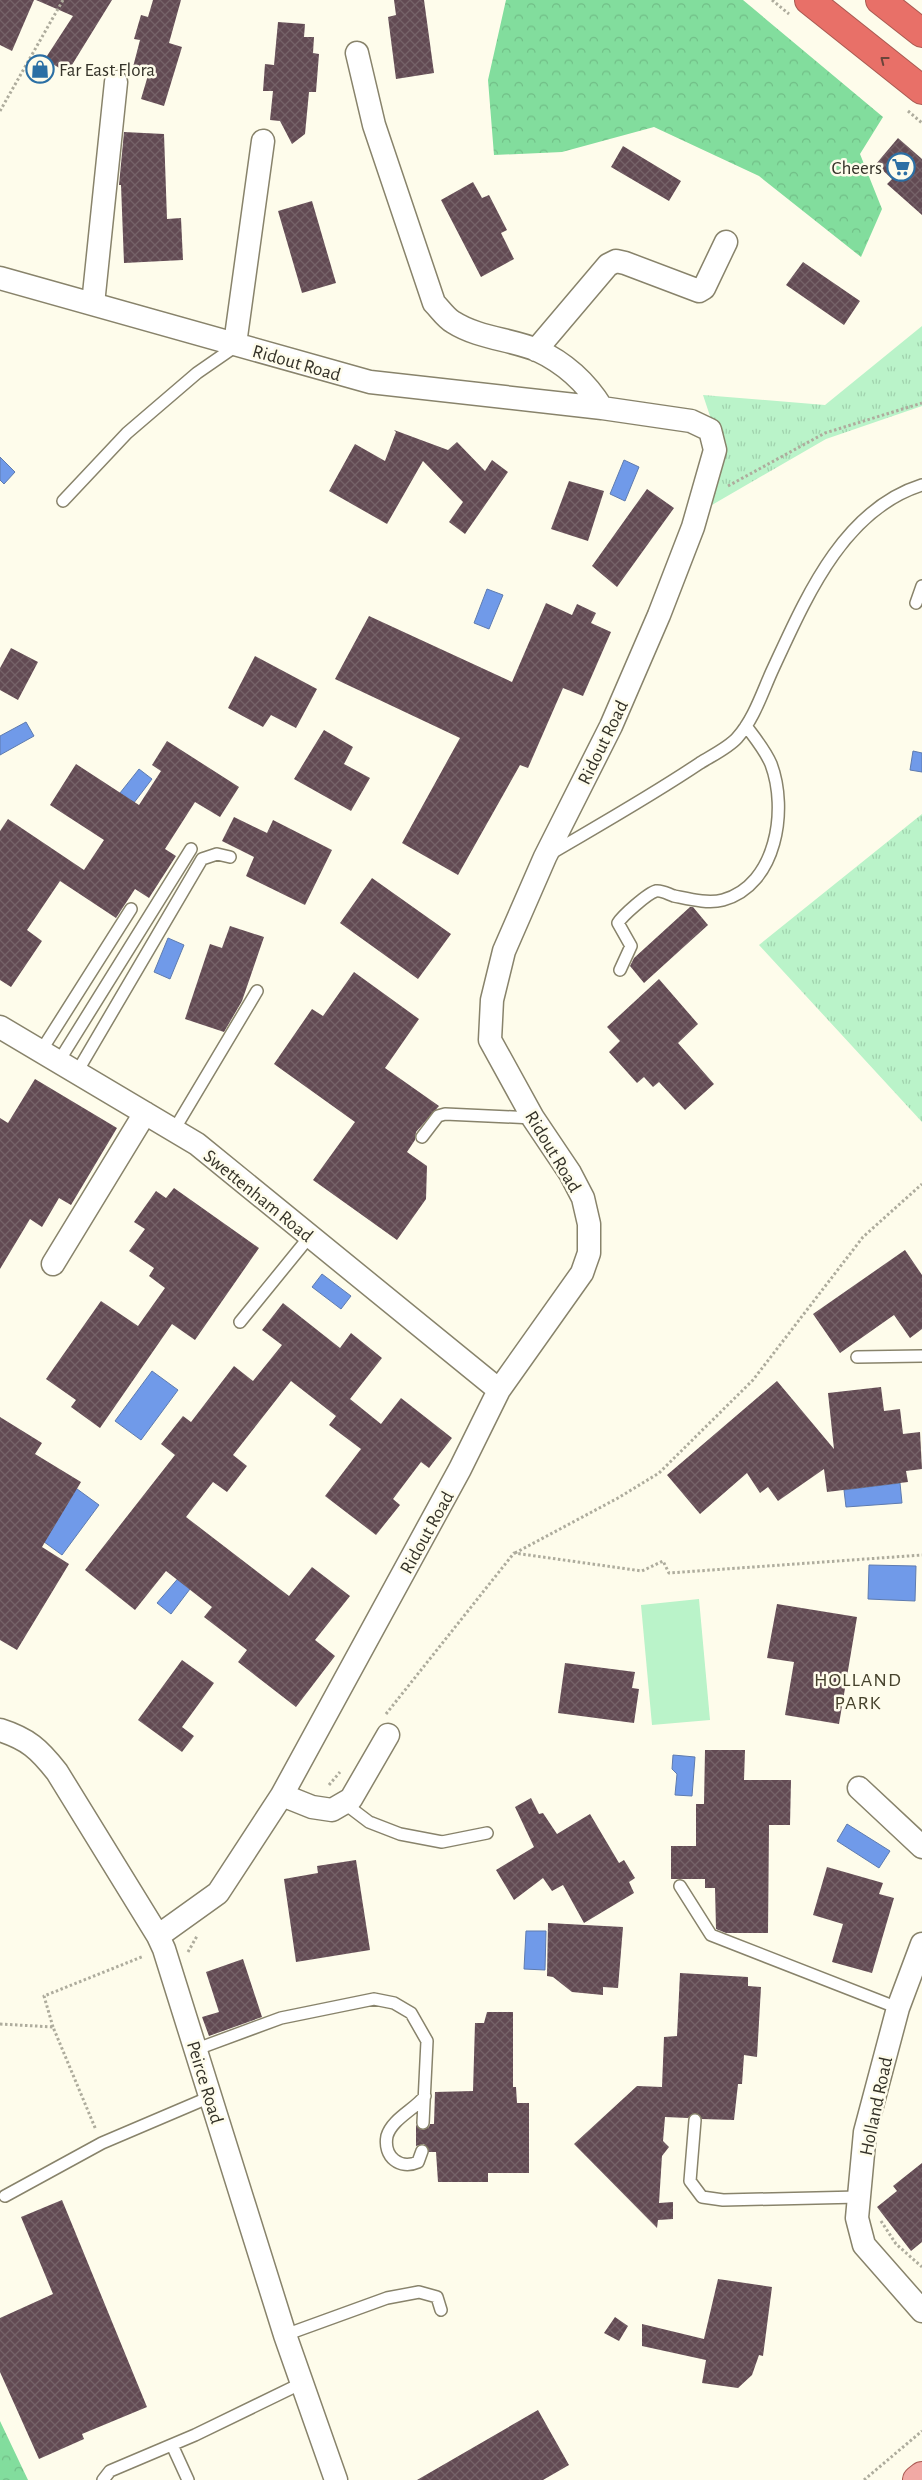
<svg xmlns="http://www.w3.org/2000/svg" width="922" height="2480" viewBox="0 0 922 2480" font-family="'Alegreya Sans',sans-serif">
<defs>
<pattern id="grass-tufts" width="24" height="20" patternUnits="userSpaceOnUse" patternTransform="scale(1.25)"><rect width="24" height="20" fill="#baf3c9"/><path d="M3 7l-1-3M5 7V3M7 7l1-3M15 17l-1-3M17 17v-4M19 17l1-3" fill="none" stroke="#a0d1ad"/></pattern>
<pattern id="forest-crowns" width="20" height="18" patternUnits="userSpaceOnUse" patternTransform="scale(1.25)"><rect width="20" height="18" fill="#82dd9d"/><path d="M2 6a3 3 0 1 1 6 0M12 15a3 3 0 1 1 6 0" fill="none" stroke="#71be87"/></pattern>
<pattern id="building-cross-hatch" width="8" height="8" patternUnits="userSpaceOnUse" patternTransform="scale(1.25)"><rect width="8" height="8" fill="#624a53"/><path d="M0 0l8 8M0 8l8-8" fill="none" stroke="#756268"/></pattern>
</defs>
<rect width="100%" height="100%" fill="#fefceb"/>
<path fill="url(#grass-tufts)" d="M922 326V406L826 439 705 509 721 449 703 395 825 405Z
M922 814V1122L759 945Z"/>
<path fill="url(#forest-crowns)" d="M506 0H743L883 117 860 154 882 209 861 257 759 176 654 127 562 152 494 155 488 80Z
M0 2421 28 2480H0Z"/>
<path fill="#baf3c9" d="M699 1599 710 1720 652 1725 641 1605Z"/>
<path fill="#709ae9" stroke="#5e7baf" d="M0 457 15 472 4 484 0 480Z
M624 460 639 467 625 501 610 494Z
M487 589 503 595 489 629 474 623Z
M26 722 34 736 0 755V736Z
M913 751 922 753V772L910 770Z
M139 769 152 779 130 808 116 798Z
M168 938 184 945 170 979 154 972Z
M322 1274 351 1296 341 1309 312 1287Z
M152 1371 178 1390 141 1440 115 1421Z
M900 1483 902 1503 846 1507 844 1490Z
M73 1486 99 1505 62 1555 36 1536Z
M869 1565 916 1566 915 1601 868 1599Z
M181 1575 193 1585 171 1614 157 1603Z
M673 1755 695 1757 692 1796 675 1795 677 1774 672 1769Z
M847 1824 890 1851 879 1868 837 1841Z
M526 1931H546L545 1970 524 1969Z"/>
<path fill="url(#building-cross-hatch)" d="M0 0H34L12 51 0 45Z
M36 0H112L67 73 45 59 73 16Z
M153 0H181L169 43 182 47 164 106 141 99 149 72 133 67 140 40 134 39 141 15 148 17Z
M394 0H424L434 73 396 79 388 17 396 15Z
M278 22 305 24 304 37H314L313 53 319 54 316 92H309L305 134 292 144 280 121 270 120 273 91H263L265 64 274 65Z
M124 132 164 134 167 219 181 218 183 260 124 263 121 185H119Z
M898 138 922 159V215L887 184 892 179 876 164Z
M623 146 681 181 669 201 611 167Z
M473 182 482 198 489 195 507 230 501 233 514 259 481 277 441 200Z
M312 201 336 283 302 293 278 211Z
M803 262 860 301 844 325 786 285Z
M394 430 448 450 457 442 485 471 492 460 508 472 465 534 449 522 463 502 423 461 387 524 329 491 355 444 385 461 396 432Z
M569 481 604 491 588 541 551 529Z
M647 489 674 508 617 587 592 566Z
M546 603 572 615 577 604 596 613 591 623 611 632 583 696 563 688 528 768 520 765 458 875 402 843 460 738 335 679 369 616 512 682Z
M11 648 38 662 18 700 0 690V668Z
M255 656 317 689 296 728 271 715 263 727 228 708Z
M324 730 353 747 344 764 370 778 351 811 294 779Z
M167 741 239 787 220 817 195 802 165 849 176 856 149 898 135 889 116 918 60 881 27 930 42 941 11 987 0 980V831L8 819 84 870 104 840 50 805 76 764 139 805 161 771 152 765Z
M234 817 267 833 273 820 332 850 305 905 246 876 254 857 222 841Z
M372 878 451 934 418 979 340 923Z
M690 907H693L708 925 644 983 630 966 634 958Z
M230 926 264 937 242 1001 224 1032 185 1019 210 944 222 948Z
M354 972 419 1019 385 1068 439 1106 416 1132 415 1140 407 1152 427 1166 426 1199 397 1240 313 1180 355 1122 274 1064 312 1009 323 1016Z
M659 979 698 1024 678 1043 714 1084 685 1110 659 1082 653 1087 644 1077 637 1083 609 1052 620 1041 607 1027Z
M35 1079 117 1128 71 1205 59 1198 42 1227 30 1219 0 1269V1118L8 1123Z
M174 1188 259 1248 195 1340 172 1324 100 1428 71 1407 76 1400 46 1379 101 1301 138 1326 165 1288 149 1276 154 1268 129 1251 145 1229 134 1222 156 1191 166 1198Z
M905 1250 922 1275V1329L910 1338 894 1315 840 1353 813 1314Z
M283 1303 340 1348 351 1333 382 1358 350 1399 381 1424 401 1398 452 1438 429 1468 421 1462 393 1499 400 1505 376 1535 325 1496 361 1449 329 1425 336 1416 291 1381 233 1455 247 1466 227 1492 213 1482 186 1517 289 1596 312 1567 350 1596 315 1640 335 1656 296 1707 238 1662 247 1650 204 1617 212 1607 166 1571 135 1610 85 1570 175 1455 161 1444 183 1416 191 1422 234 1366 253 1381 282 1345 262 1330Z
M777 1381 834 1449 828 1393 881 1387 884 1411 900 1409 903 1434 920 1432 922 1469 906 1471 908 1482 827 1492 824 1469 778 1501 768 1487 760 1493 747 1473 700 1514 667 1475Z
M0 1417 42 1443 35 1454 81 1482 42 1547 69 1564 17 1650 0 1640Z
M777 1604 857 1617 839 1724 785 1715 794 1662 767 1658Z
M182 1660 214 1683 182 1727 194 1736 182 1752 138 1720Z
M565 1663 635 1672 632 1688 639 1689 634 1723 558 1713Z
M705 1750H745L744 1780H791L790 1825H769L768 1933H726L716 1929 715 1888H705V1879H671V1846H696V1804H704Z
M531 1798 539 1814 543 1813 557 1834 590 1814 619 1863 624 1860 635 1878 629 1882 634 1893 584 1923 563 1885 552 1891 543 1878 514 1900 496 1870 534 1847 515 1807Z
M356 1860 370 1950 296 1962 284 1879 318 1873 317 1866Z
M827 1867 883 1883 879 1894 894 1898 872 1973 832 1962 843 1924 813 1915Z
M548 1923 623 1927 618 1988 603 1987V1995L572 1992 553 1977 547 1976Z
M243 1959 262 2017 209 2036 202 2017 219 2012 206 1972Z
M680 1973 748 1977V1986L761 1987 757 2057 744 2055 742 2084H738L734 2120 702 2119 695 2113 688 2118 665 2117 663 2141 669 2147 662 2156 659 2203 673 2202V2219L658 2220 657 2228 574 2144 637 2086 662 2087 664 2037 677 2036Z
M487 2012H513V2087H516L517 2103H529V2173H488V2182H438L436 2152H429L424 2144 416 2146V2125L423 2130 429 2127 430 2124H434L435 2092 473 2091 475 2023H484Z
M922 2163V2242L911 2251 877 2207 897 2191 893 2186Z
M62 2200 147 2407 82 2434 84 2439 39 2459 0 2372V2318L53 2294 21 2217Z
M718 2279 772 2287 763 2356 759 2355 752 2375 738 2388 702 2383 706 2360 642 2346V2324L704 2339Z
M615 2317 628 2326 619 2341 604 2333Z
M538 2410 569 2465 543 2480H417Z"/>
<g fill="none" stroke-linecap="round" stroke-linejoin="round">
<g stroke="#88836b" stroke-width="14">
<path id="lane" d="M63 501 127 433 197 373 236 346
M916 603 922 586
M550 854C601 824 651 796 700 763 711 756 728 748 737 738 754 719 762 693 772 671 805 600 842 510 922 485
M620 970 631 946 618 923C622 916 648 893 656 891 662 890 668 894 674 896 689 899 708 904 723 900 777 885 788 809 771 764 765 750 755 738 746 726
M41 1051 131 909
M59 1061 191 849
M77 1072 202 859 217 854 230 857
M174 1130 257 991
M422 1137 438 1116 445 1114 533 1118
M240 1322 310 1236
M857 1357 922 1356
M344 1803 369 1822 400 1834 442 1842 487 1833
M680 1886 711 1935 898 2008
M197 2049 281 2018 374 1999 394 2003 411 2013 427 2041 423 2123
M695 2120 690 2181 702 2197 723 2200 859 2197
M422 2151 418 2162C400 2170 383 2157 387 2136 392 2119 414 2110 425 2096
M5 2196 102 2143 210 2097
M285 2335 387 2298 419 2292 437 2297 441 2310
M172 2445 188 2480
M103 2480 110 2471 195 2435 302 2383"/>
</g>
<g stroke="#88836b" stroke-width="25">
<path id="street" d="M357 53 374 125 434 303C440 309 446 318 453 322 478 338 510 339 537 350 565 363 586 382 602 408
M0 278 370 382 602 408 691 421 710 430 715 450 693 527 659 615 611 726 545 857 504 951 492 1000 490 1040 533 1118 570 1173 583 1198 589 1224V1253L582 1273 499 1390 460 1469 282 1795 218 1893 158 1936
M93 304 116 82
M235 344 263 141
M536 350 608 265 616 261 625 263 699 291 704 288 726 242
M0 1027 197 1144 499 1390
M53 1264 145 1113
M0 1730C28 1739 39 1749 57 1772L158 1936 164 1949 285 2335 336 2480
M859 1788 922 1847
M282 1795 312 1807 332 1810 351 1799 388 1735
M922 1944 898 2008 865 2132 857 2218 864 2245 922 2311"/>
</g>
<g stroke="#a95a52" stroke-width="30">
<path id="primary" d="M917 2480 922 2476"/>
</g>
<g stroke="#a95a52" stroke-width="30">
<path id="highway" d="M809 0 922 90
M880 0 922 33"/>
</g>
<path stroke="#aeac9d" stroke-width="3" stroke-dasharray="2.5 2.5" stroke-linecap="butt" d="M772 0 789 14
M0 111 63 0
M908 111 922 123
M728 486 825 433 922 403
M515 1553 618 1498 659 1473 753 1380 863 1237 922 1184
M386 1714 514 1553 642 1571 663 1561 669 1573 922 1555
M329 1785 340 1772
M188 1952 197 1936
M0 2024 53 2027 96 2130
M53 2027 44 1996 144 1956
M881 2221 896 2244 922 2267
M864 2480 922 2431"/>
<use href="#lane" stroke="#fff" stroke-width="11"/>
<use href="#street" stroke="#fff" stroke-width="22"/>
<use href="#primary" stroke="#f1a9a4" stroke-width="28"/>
<use href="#highway" stroke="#e87068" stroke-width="28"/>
</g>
<defs><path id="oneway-chevron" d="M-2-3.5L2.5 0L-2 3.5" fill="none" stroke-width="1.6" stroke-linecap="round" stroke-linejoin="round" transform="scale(1.25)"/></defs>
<use stroke="#6a453b" href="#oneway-chevron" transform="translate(884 60) rotate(-142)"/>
<defs>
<g id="shop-ring" transform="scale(1.4375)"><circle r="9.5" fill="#fefceb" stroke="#2b6fa4" stroke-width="1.5"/><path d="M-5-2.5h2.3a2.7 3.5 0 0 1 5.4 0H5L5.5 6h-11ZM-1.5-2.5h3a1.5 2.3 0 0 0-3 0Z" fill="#2b6fa4"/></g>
<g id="supermarket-ring" transform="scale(1.4375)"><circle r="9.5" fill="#fefceb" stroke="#2b6fa4" stroke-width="1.5"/><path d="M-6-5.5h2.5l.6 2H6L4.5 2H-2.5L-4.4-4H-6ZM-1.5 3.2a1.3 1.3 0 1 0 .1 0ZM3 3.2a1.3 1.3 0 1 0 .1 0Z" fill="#2b6fa4"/></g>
</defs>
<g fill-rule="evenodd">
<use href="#shop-ring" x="40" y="69"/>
<use href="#supermarket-ring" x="901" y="167"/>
</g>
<g text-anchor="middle" stroke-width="5" stroke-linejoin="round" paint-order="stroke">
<g font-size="19" fill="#343228" stroke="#fefceb" text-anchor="start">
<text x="59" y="76">Far East Flora</text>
<text x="882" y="174" text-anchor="end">Cheers</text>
</g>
<g font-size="19" fill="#343228" stroke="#fefceb">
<text transform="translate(297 362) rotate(16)" y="7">Ridout Road</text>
<text transform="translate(602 742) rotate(-64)" y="7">Ridout Road</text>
<text transform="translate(554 1151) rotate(59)" y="7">Ridout Road</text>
<text transform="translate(259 1195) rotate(39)" y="7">Swettenham Road</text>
<text transform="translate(426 1532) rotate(-61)" y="7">Ridout Road</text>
<text transform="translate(206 2082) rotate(73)" y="7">Peirce Road</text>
<text transform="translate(875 2106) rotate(-78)" y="7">Holland Road</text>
</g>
<g font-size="20" letter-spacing="1" fill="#46422c" stroke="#fefceb">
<text x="858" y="1686">HOLLAND<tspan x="858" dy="23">PARK</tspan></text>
</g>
</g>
</svg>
